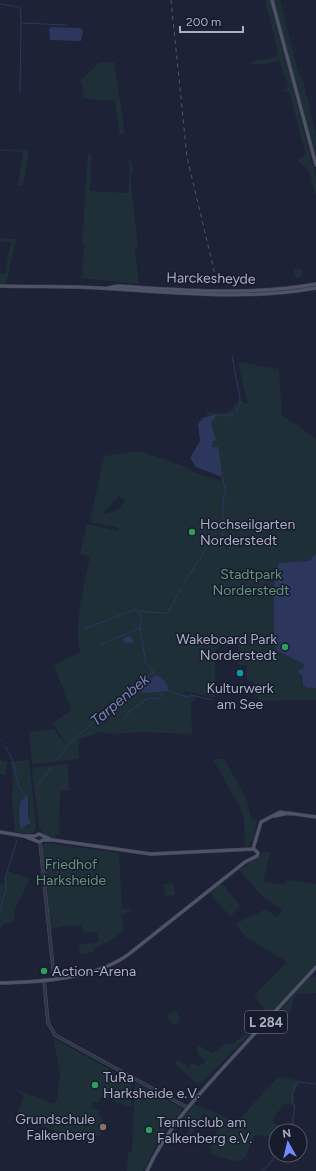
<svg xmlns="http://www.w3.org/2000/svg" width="316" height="1171" viewBox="0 0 316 1171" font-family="Figtree,sans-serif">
<rect width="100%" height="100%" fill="#1d2237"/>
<path fill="#1f2f38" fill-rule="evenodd" d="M265 0H270L316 177V197L309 170 298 162 297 159 304 156 305 152 289 92 283 91 288 86 280 61 264 64H251L250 62 276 57 278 53Z
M274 0H280L298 72 303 79 316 136V158Z
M114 62 125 134 120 135 115 101 84 99 82 83 80 81 99 63Z
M0 149 29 150 23 186 18 185 23 152 0 151Z
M88 153 91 154 90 191 128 193 130 163H125L129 161 131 158 133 172 130 175 138 247 135 248 139 284 82 278 84 245 82 244Z
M0 238 16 239 6 285 0 284V273H5L11 242 0 241Z
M293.5 273a4.5 4.5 0 1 1 9 0a4.5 4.5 0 1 1-9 0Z
M238 362 279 369 282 416 289 419V422C298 423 309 434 316 440V700L259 701 256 695H254V682L247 681V665H238V646H220L215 651V698L185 691 184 694 195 697V701H191L192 734 141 732 114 734 100 732 80 739 78 742 79 759 32 764 29 732 54 729 58 735 66 744 53 723 71 710 54 665 80 652C73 627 85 583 90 556L80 554 87 524 118 531 119 528 90 522 104 456 140 451 184 466 195 473 223 481 218 456 212 443 216 439 211 423 216 414 211 416 206 414 207 412C226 414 227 416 239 400L248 404ZM119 496 125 501C119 511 114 512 102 514Z
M214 759H224L246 798 252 820H257L254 837 248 847 245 845 244 820 241 809 214 761Z
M29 760 36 828 34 832 28 834 15 832 12 800 13 776 10 762ZM28 796 29 820 28 826 20 827C25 813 12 810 28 796Z
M0 761 7 762 5 775 0 774Z
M68 764 69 791H60L59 834H56L55 838 46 836 39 827 32 768Z
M46 843 119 853 122 909H131V911L123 915 122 911 123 932 99 947H94V952L80 954 79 945 99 942 97 932 84 933 82 925 70 926V925L51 929 42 846Z
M265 852 270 853 263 882 286 885 287 880 316 884V964L269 1015 254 995 287 962 246 937 235 924 266 909 279 919 277 917 282 910 263 897 239 870Z
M8 871 30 878 14 911 15 922 3 924 0 929V883L4 884Z
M173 883 175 895 165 896 164 884Z
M222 883 240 906 230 917 210 892Z
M316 977V993L298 994 293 999V1004L287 1018H273L309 978Z
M176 1010 181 1020 178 1021 179 1024 176 1023 173 1025 166 1016Z
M245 1034 248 1036 202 1083C191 1084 184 1068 175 1065L176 1062 179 1060 186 1065 188 1069 191 1062 198 1066 205 1063V1061L198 1054 197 1049 198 1045 213 1053 225 1043 232 1044Z
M53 1038 131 1081V1107L101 1097 98 1103 93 1102 91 1108 100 1110 99 1114 104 1124 100 1135 98 1137 78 1131 75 1138 16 1117 24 1095 17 1092 18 1090 54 1104 57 1100 60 1073Z
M280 1077 300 1081 294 1093V1103L284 1104 273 1119 274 1124 292 1126 291 1131H276V1137L255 1135 245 1158 236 1162 211 1154 210 1150 220 1123 203 1113 187 1144 184 1143 190 1124 181 1121 194 1104 237 1122 276 1079Z
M135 1082 183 1109 159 1140 143 1171H127L128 1152H132Z"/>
<path fill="#2d365d" d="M52 27 80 28 83 31 81 41 50 40 49 28Z
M217 414 211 423 216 439 212 443 213 447H218C219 450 222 472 222 477L196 467 190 458 200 441 198 425 200 421 203 418Z
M316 553V688H308L303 685V676L298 672 299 670 303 669 304 664 276 650C273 635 272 574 279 563L310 561Z
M129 635 134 642 124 643 123 639Z
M156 675C164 679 168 682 168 691L143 693 139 691V688Z
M28 796V816L31 823 20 829C21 818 14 802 28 796Z"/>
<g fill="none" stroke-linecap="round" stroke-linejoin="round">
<path stroke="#2d365d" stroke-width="1" d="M0 4 20 7 21 23 67 25
M20 92 21 23
M232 356 240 398V404L236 412
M217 415 226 416 233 414
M207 546 213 540 222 536 223 533V500L226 491 222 477
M200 559 206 548
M184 583 199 560
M140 610 146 612 168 613 181 588
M84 629 136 609
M99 645 140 628
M168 691 187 697 191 695 212 700
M124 719 131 710 148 698 158 699 161 696 162 692
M0 740 1 741
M6 747 13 761 18 784 26 797
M58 759 69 744 146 676 154 672 146 664 140 628 142 620 139 611
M38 785 51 768
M0 911 6 889 5 879 17 840
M291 1131 295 1105H293C291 1095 292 1090 298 1082L316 1084
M261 1171 268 1166 276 1155"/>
<g stroke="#4c4f63" stroke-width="3.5">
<path id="minor" d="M40 842 54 978
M44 980 48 1023 55 1035 188 1108"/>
</g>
<g stroke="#3b3e51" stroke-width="4">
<path id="major" d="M272 0 316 165
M0 286C33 287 67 286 100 288 171 292 245 301 316 288
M108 288 118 286C183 290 251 296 316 284
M275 816 288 813 316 817
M0 832 24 836 39 842 43 840H53L151 854 254 849 258 853 257 856 245 862 129 954C95 979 42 982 0 983
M24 836H35L39 834 50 839
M253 849 261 822 280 812 291 814
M147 1171C167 1127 201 1092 233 1057 261 1027 288 997 316 967"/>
</g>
<use href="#minor" stroke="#313548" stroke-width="2.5"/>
<use href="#major" stroke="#4f5368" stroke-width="3"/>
<path stroke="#52576f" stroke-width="1" stroke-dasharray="4 4" stroke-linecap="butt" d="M171 0 187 157 217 283"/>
</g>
<g fill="#2e9e5b" stroke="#171b2c" stroke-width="1.5">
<circle cx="192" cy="532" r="4"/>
<circle cx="285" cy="647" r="4"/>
<circle cx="44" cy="971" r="4"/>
<circle cx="95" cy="1085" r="4"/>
<circle cx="149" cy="1130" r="4"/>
</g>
<circle fill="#0f9aa8" stroke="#171b2c" stroke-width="1.5" cx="240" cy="673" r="4"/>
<circle fill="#8d6e63" stroke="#171b2c" stroke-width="1.5" cx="103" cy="1127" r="4"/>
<g text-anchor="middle" stroke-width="3" stroke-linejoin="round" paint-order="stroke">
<rect fill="#171b2c" stroke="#7f8397" stroke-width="1" x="245" y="1011" width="42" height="22" rx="3"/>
<g font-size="13" font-weight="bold" fill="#abafc5">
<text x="266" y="1027">L 284</text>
</g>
<g font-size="14" fill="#abafc5" stroke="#171b2c">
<text transform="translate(211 278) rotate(1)" y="5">Harckesheyde</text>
</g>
<g font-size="14" fill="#abafc5" stroke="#171b2c" text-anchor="start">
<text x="200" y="529">Hochseilgarten<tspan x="200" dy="16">Norderstedt</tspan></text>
<text x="277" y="644" text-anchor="end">Wakeboard Park<tspan x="277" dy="16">Norderstedt</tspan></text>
<text x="240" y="693" text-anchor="middle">Kulturwerk<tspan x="240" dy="16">am See</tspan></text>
<text x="52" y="976">Action-Arena</text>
<text x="103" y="1082">TuRa<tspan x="103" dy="16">Harksheide e.V.</tspan></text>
<text x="95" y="1124" text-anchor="end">Grundschule<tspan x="95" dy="16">Falkenberg</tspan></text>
<text x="157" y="1127">Tennisclub am<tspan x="157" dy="16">Falkenberg e.V.</tspan></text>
</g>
<g font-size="14" fill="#61967a" stroke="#171b2c">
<text x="251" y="579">Stadtpark<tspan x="251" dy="16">Norderstedt</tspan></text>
<text x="71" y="869">Friedhof<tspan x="71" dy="16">Harksheide</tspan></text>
</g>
<g font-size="15" font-style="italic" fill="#7884b4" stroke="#171b2c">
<text transform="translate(120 700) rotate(-40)" y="5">Tarpenbek</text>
</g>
</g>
<g transform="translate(288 1143) rotate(352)"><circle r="19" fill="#171b2c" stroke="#525669"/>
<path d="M0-3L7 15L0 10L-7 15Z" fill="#768aff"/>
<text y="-6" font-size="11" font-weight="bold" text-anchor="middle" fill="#abafc5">N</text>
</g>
<path d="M180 26v6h63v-6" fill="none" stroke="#abafc5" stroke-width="2"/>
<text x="186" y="26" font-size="12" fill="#abafc5" stroke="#171b2c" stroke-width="3" paint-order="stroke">200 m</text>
</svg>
